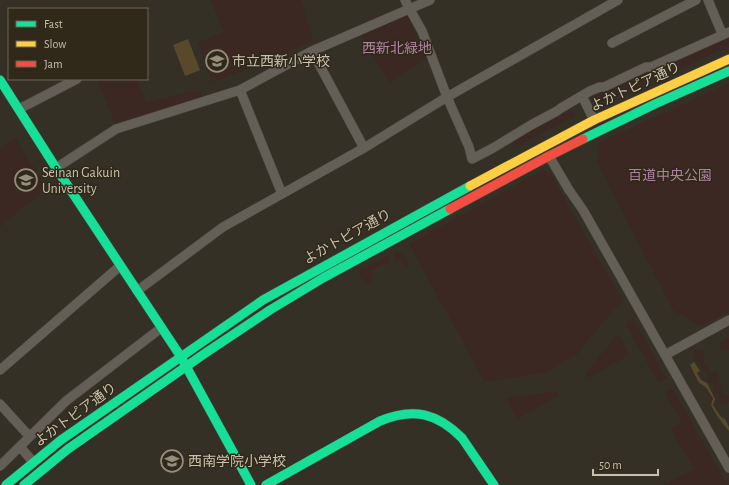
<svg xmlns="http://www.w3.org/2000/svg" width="729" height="485" viewBox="0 0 729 485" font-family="'Alegreya Sans','Noto Sans JP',sans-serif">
<rect width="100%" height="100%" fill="#353025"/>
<path fill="#3b2822" d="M211 0H301L313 41 244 71 212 82 198 43 224 32Z
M406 14 427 58 389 83 362 35Z
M729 36V47L599 104 594 94Z
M97 79H137L146 103 189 92H202V98L116 126Z
M729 83V311L701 326 673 310 597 162 600 142Z
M572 110 575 116 517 146 513 139Z
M15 138 41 179 40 195 0 226V149Z
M543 170 550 173 622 300 576 355 545 373 485 382 409 244Z
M395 251 403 252 409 264 408 268 404 267 401 261H396L394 255Z
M385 256 389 257V261L386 265H382L370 271 373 279 369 284H365L364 281 359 275 360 270 363 268 366 269C369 262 380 262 385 256Z
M632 317 667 379 659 383 626 325Z
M618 334 630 355 588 378 586 373Z
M726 338H729V350L725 352 721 350 719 345Z
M698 349H701L704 353V363L708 364 710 374 714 371 717 373 718 376 715 381C719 385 725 385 721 392L724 395 729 396V402L724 405 720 403 719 394 715 393 713 392V383H709L706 379 709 374 702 368V364L693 357V351Z
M672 388 723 477 727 485H665L694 469 671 429 682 423 665 392Z
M556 391 559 395 517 419 506 398Z"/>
<path fill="#58492a" d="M188 39 200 70 185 76 173 45Z
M694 362 700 371 697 373 701 380 707 383 715 399 713 405 721 417 725 419 729 427V431C722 423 716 415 711 405L713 398C708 391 707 386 699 383L690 365Z"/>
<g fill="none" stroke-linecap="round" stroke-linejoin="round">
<g stroke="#4f4b44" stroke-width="10">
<path id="street" d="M405 0 409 8 422 31 447 97 469 147 472 159 493 148 531 125 557 111 561 108 590 91 600 87H604L646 67H651L729 32
M708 0 721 31
M612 43 696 0
M312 51 364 148
M240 90 282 194
M582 96 594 120
M19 109 77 79
M549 156 569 190 583 210 729 468
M56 168 116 129 240 90 312 51 430 0
M137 291 223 227 364 148 447 97 618 0
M665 355 729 320
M0 370 120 266
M0 404 29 436
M18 449H22L33 462
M0 466 66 401 161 328"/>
</g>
<g stroke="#4f4b44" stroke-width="10">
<path id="fast" d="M0 80 56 168 181 357 251 485
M583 139 655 104 729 71
M6 485 61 440 263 300 470 186
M24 485 68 449 204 354 270 310 323 278 450 209
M266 485 380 421C413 407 437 413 462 438L494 485"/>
</g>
<g stroke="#4f4b44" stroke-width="10">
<path id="slow" d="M470 186 594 120 729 59"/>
</g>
<g stroke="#4f4b44" stroke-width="10">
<path id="jam" d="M450 209 549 156 583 139"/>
</g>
<use href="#street" stroke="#635e56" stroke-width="9"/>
<use href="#fast" stroke="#16e098" stroke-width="9"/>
<use href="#slow" stroke="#ffcf43" stroke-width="9"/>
<use href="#jam" stroke="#f24e42" stroke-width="9"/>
</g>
<defs>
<g id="school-ring" transform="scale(1.15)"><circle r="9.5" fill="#302819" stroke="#958e7e" stroke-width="1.5"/><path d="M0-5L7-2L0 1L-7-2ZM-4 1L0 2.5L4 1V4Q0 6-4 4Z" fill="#958e7e"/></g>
<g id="university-ring" transform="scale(1.15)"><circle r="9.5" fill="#302819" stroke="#958e7e" stroke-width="1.5"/><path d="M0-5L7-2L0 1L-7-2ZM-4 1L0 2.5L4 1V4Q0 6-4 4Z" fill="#958e7e"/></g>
</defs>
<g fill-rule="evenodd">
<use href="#school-ring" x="217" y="61"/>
<use href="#university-ring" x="26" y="180"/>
<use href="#school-ring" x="172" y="461"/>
</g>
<g text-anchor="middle" stroke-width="3" stroke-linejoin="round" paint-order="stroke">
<g font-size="14" fill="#af82a1" stroke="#302819">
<text x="397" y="53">西新北緑地</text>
<text x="670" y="180">百道中央公園</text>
</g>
<g font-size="14" fill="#c8c0ae" stroke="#302819" text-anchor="start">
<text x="232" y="66">市立西新小学校</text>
<text x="42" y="177">Seinan Gakuin<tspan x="42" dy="16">University</tspan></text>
<text x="188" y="466">西南学院小学校</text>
</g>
<g font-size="14" fill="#c8c0ae" stroke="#302819">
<text transform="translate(635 86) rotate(-25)" y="5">よかトピア通り</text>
<text transform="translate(347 236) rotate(-29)" y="5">よかトピア通り</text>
<text transform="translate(75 414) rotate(-36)" y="5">よかトピア通り</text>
</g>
</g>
<rect x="8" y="8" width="140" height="72" fill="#302819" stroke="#6d6555"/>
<rect x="16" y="21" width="20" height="6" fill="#16e098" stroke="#6d6555"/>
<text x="44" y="28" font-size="12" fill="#c8c0ae">Fast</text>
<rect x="16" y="41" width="20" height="6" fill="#ffcf43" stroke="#6d6555"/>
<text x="44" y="48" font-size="12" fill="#c8c0ae">Slow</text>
<rect x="16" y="61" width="20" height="6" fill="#f24e42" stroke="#6d6555"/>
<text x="44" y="68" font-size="12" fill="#c8c0ae">Jam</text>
<path d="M593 469v6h65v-6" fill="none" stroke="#c8c0ae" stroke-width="2"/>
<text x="599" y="469" font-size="12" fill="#c8c0ae" stroke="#302819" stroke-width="3" paint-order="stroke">50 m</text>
</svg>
